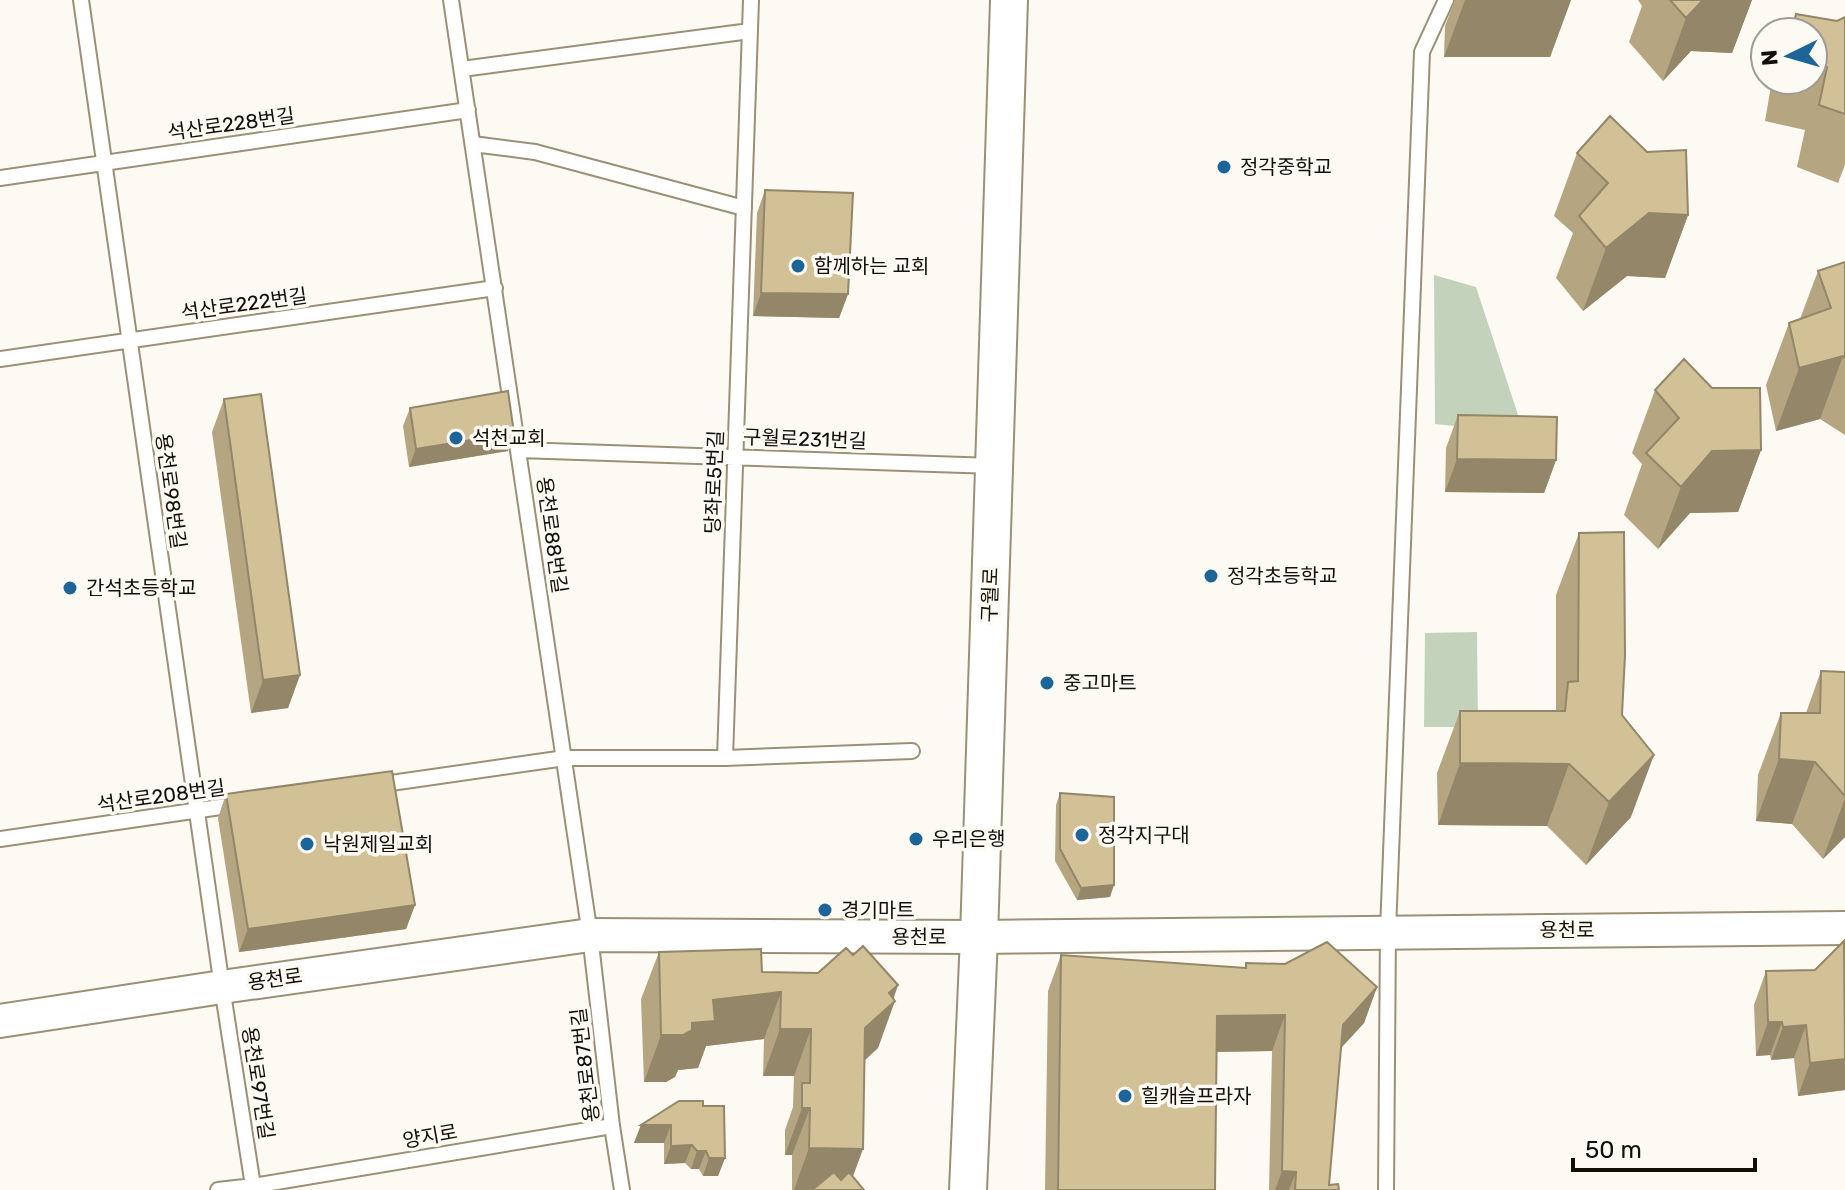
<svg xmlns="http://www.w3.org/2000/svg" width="1845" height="1190" viewBox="0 0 1845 1190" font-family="Rubik,'Noto Sans KR',sans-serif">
<rect width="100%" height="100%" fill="#fdfaf4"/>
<path fill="#c2d2bb" d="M1434 275 1476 287 1524 433 1435 424Z
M1477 632 1478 727H1424L1425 633Z"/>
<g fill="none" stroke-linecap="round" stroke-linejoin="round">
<g stroke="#9c9074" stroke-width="18">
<path id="service" d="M81 0 222 987 253 1186
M451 0 590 935 612 1126 622 1190
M462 69 750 31
M473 144 535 152 744 208
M0 178 468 110
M0 359 495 288
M519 450 994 466
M725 758 751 0
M377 785 565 758H725L912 751
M0 839 241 804
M218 1190 253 1186 612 1126
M1386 1190 1388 931 1422 52 1446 0"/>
</g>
<g stroke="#9c9074" stroke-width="36">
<path id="tertiary" d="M0 1021 222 987 590 935 979 937 1845 928"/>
</g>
<g stroke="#9c9074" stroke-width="40">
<path id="secondary" d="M968 1190 979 937 1009 0"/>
</g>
<use href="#service" stroke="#fff" stroke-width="14"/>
<use href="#tertiary" stroke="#fff" stroke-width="32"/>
<use href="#secondary" stroke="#fff" stroke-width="36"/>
</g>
<path fill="#b5a581" d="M1455 0H1571L1550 57H1444L1445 26Z
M1638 0H1752L1732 53 1691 51 1663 81 1629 42 1642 6Z
M1796 14 1837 21 1845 17V165L1838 183 1797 167 1805 130 1765 121 1772 80H1813V32H1789Z
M1577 153 1688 215 1665 278 1627 276 1583 311 1556 278 1573 233 1554 216Z
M765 190 848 294 839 318 753 316 757 213Z
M1845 262V435L1820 419 1776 431 1766 385 1789 323 1800 319 1818 271Z
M1655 390 1761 450 1738 512 1690 513 1658 549 1624 515 1642 464 1632 453Z
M224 399 300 675 288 708 251 713 212 432Z
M410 408 508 451 409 467 403 426Z
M1458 415 1556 460 1544 493 1445 492 1446 448Z
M1579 533 1622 715 1631 817 1586 865 1547 826 1438 825 1437 773 1460 711H1556V595Z
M1821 671 1845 672V837L1823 859 1792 824 1756 821 1758 775 1781 713H1806Z
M1060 793 1110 897 1077 900 1055 861 1056 805Z
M226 794 415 905 406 929 239 952 218 818Z
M659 952 762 972 818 973 853 955 898 985 878 1048 864 1061 852 1177 864 1190H792V1155H785V1130L793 1107 794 1076H763L764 1039 706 1046 698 1068 678 1070 675 1077 666 1082H644L641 999Z
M1061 955 1245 968 1246 963 1377 987 1364 1023 1341 1048 1329 1185 1339 1190H1269L1272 1051 1217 1052 1215 1190H1045L1048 991Z
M1815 970 1845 1090 1798 1096 1794 1058 1771 1060 1770 1055 1756 1056 1754 1005 1766 971Z
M703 1106 725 1158 718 1176H703L699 1169H691L685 1163 664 1164V1143H634L641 1125Z"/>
<path fill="#938669" d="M1465 0H1571L1550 57H1444Z
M1703 0H1752L1732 53 1691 51 1663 81 1686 18Z
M1649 213 1688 215 1665 278 1627 276 1583 311 1606 248Z
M761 293 848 294 839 318 753 316Z
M1843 356 1820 419 1776 431 1799 368Z
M514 433 508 451 409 467 416 449Z
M1761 450 1738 512 1690 513 1658 549 1681 487 1712 451Z
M1457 459 1556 460 1544 493 1445 492Z
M300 675 288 708 251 713 263 680Z
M1654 755 1631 817 1586 865 1609 802Z
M1779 759 1815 762 1792 824 1756 821Z
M1460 763 1569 764 1547 826 1438 825Z
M1845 798V837L1823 859Z
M1114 885 1110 897 1077 900 1081 888Z
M415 905 406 929 239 952 248 929Z
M898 985 890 1006 895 1001 878 1048 848 1075 865 1028 889 993Z
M1377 987 1364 1023 1330 1060 1343 1025Z
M781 992 764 1039 706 1046 698 1068 678 1070 675 1077 666 1082H644L661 1035 692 1023 713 1000Z
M1285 1015 1272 1051 1204 1052 1217 1016Z
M1768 1022H1782L1770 1055 1756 1056Z
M1806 1025 1794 1058 1771 1060 1783 1027Z
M780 1029H811L794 1076H763Z
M1845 1059V1090L1798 1096 1810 1063Z
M802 1108H810L792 1155H785Z
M641 1125H671L664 1143H634Z
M692 1145 685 1163 664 1164 671 1146Z
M809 1148 863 1149 848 1190H794Z
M697 1151H706L699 1169H691Z
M709 1158H725L718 1176H703Z
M1282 1171 1296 1172 1289 1190H1275Z"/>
<path fill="#d2c096" stroke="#938669" stroke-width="2" d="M1670 0H1703L1686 18Z
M1796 14 1837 21 1845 17V114L1819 105 1827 67 1813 64V32H1792Z
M1610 116 1647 152 1686 150 1688 215 1649 213 1606 248 1579 216 1608 183 1577 153Z
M765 190 853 193 848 294 761 293Z
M1845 262V358L1843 356 1799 368 1789 323 1831 308 1818 271Z
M1684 359 1712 388H1760L1761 450 1712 451 1681 487 1646 453 1679 418 1655 390Z
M508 391 514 433 416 449 410 408Z
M261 394 300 675 263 680 224 399Z
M1458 415 1557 417 1556 460 1457 459Z
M1624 532 1625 655 1622 715 1654 755 1609 802 1569 764 1460 763V711H1565L1568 682 1578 681 1579 533Z
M1821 671 1845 672V796L1815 762 1779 759 1781 713H1820Z
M392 771 415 905 248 929 226 794Z
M1060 793 1114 797V885L1081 888 1060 849Z
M1844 941 1845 1059 1810 1063 1806 1025 1783 1027 1782 1022H1768L1766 971 1815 970Z
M1327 942 1377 987 1343 1025 1329 1185 1338 1184 1339 1190H1295L1296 1172 1282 1171 1285 1015 1217 1016 1215 1190H1058L1061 955 1246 968V963L1285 964Z
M863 946 898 985 889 993 895 1001 865 1028 863 1149 809 1148 810 1108H802V1083H810L811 1029H780L781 992 713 1000 715 1021 692 1023V1030L683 1035H661L659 952 761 949 762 972 818 973 846 948 853 955Z
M679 1101H703V1106H724L725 1158H709L706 1151H697L692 1145 671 1146V1125H641Z
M834 1172 841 1180 849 1172 864 1190H812Z"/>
<g fill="#1d6498" stroke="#fdfaf4" stroke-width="3">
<circle cx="1224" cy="167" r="8"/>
<circle cx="798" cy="266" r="8"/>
<circle cx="456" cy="438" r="8"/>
<circle cx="1211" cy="576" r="8"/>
<circle cx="70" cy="588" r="8"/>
<circle cx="1047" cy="683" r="8"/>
<circle cx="1082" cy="835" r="8"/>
<circle cx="916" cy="839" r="8"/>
<circle cx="307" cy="844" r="8"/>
<circle cx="825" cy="910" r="8"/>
<circle cx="1125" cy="1096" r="8"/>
</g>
<g text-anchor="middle" stroke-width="7" stroke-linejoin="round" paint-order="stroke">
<g font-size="20" fill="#130f05" stroke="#fdfaf4">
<text transform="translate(231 124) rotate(-8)" y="7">석산로228번길</text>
<text transform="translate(244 304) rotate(-8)" y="7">석산로222번길</text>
<text transform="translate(805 439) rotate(2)" y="7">구월로231번길</text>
<text transform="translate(714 482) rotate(-88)" y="7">당좌로5번길</text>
<text transform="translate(171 491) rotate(82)" y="7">용천로98번길</text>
<text transform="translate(552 535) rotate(82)" y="7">용천로88번길</text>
<text transform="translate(990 595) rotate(-88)" y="7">구월로</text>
<text transform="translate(161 796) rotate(-8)" y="7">석산로208번길</text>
<text x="1567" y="937">용천로</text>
<text x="919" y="944">용천로</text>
<text transform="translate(275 979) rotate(-8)" y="7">용천로</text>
<text transform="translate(585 1065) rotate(-97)" y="7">용천로87번길</text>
<text transform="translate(258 1083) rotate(81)" y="7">용천로97번길</text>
<text transform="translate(430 1136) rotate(-10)" y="7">양지로</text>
</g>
<g font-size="20" fill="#130f05" stroke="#fdfaf4" text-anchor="start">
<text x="1240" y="174">정각중학교</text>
<text x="814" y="273">함께하는 교회</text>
<text x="472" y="445">석천교회</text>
<text x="1227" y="583">정각초등학교</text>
<text x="86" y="595">간석초등학교</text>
<text x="1063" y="690">중고마트</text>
<text x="1098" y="842">정각지구대</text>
<text x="932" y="846">우리은행</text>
<text x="323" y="851">낙원제일교회</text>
<text x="841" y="917">경기마트</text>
<text x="1141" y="1103">힐캐슬프라자</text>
</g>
</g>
<g transform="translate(1789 56) rotate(265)"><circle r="38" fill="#fdfaf4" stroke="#9f9c94" stroke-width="2"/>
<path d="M0-6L14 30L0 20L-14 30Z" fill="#1d6498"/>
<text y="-12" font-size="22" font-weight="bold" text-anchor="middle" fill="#130f05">N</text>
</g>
<path d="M1573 1158v12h182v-12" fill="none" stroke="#130f05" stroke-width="4"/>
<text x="1585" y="1158" font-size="24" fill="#130f05" stroke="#fdfaf4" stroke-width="6" paint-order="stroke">50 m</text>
</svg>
